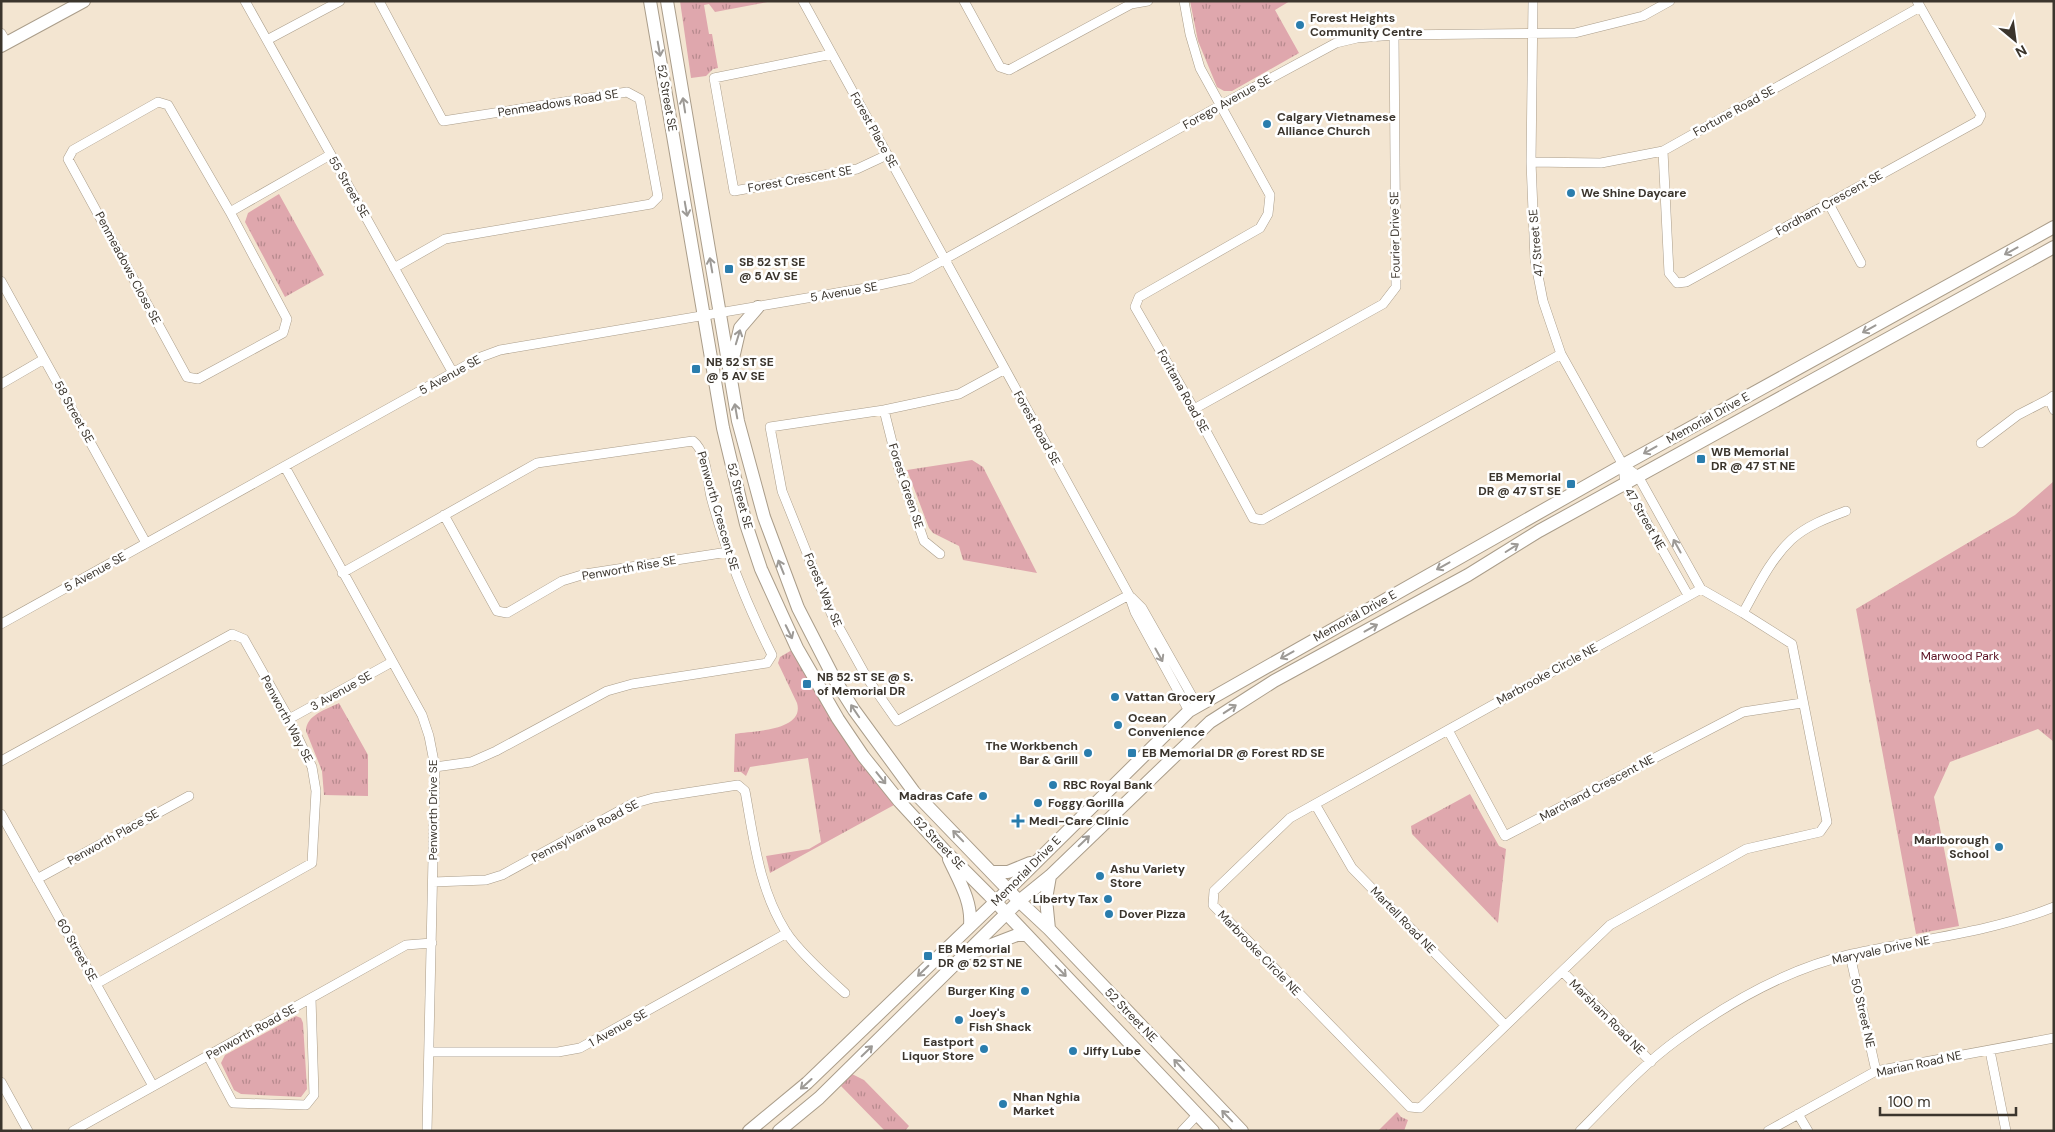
<svg xmlns="http://www.w3.org/2000/svg" width="2055" height="1132" viewBox="0 0 2055 1132" font-family="'DM Sans',sans-serif">
<defs>
<pattern id="grass-tufts" width="24" height="20" patternUnits="userSpaceOnUse" patternTransform="scale(1.25)"><rect width="24" height="20" fill="#dfa7ad"/><path d="M3 7l-1-3M5 7V3M7 7l1-3M15 17l-1-3M17 17v-4M19 17l1-3" fill="none" stroke="#b6898d"/></pattern>
</defs>
<rect width="100%" height="100%" fill="#f3e5d1"/>
<path fill="url(#grass-tufts)" d="M680 1H773L715 12 709 4 704 5 709 34H712L718 68 713 69 706 76 691 78Z
M1190 1H1290L1275 10 1299 53 1232 91H1224L1217 87 1198 41Z
M279 194 324 275 285 297 245 222 248 213Z
M972 460 983 467 1037 573 963 560 959 546 933 533 929 528 907 470Z
M2054 481V742L2038 729 1950 762 1934 797 1959 926 1916 934 1856 609 2015 515Z
M792 650C821 705 854 756 894 805L770 873 766 856 809 849 821 842 808 758 750 767 746 776 741 772H734L735 734C753 731 805 731 797 703L778 663 780 657Z
M339 703 368 755V796L324 795 322 771 306 731C306 715 327 709 339 703Z
M1470 794 1499 846 1506 849 1498 923 1412 834 1411 826Z
M296 1016 301 1018 303 1023 307 1089 301 1097 241 1094 234 1090 221 1063 225 1055Z
M852 1074 864 1080 909 1126 905 1131H885L841 1086Z
M1397 1112 1401 1117 1408 1120 1404 1131H1378Z"/>
<g fill="none" stroke-linecap="round" stroke-linejoin="round">
<g stroke="#aa9d8a" stroke-width="10">
<path id="street" d="M245 1 453 373
M379 1 443 121 627 92 640 99 658 197 651 204 445 239 394 268
M803 1 1129 595 1135 612 1189 711
M964 1 1000 67 1009 70 1131 4 1148 1
M1184 1 1190 34 1200 68 1270 195 1268 214 1260 228 1139 297 1135 307 1194 409 1253 518 1262 520 1561 354
M1533 1 1531 162 1535 260 1543 301 1561 354 1623 465 1638 476 1701 589
M1 33 7 43
M267 40 340 1
M832 54 714 78 734 191 857 169 887 155
M158 102 168 105 230 212 287 319 283 333 198 379 187 377 68 159 73 150Z
M1663 151 1669 273 1677 283 1686 282 1978 121 1981 115 1917 1
M1531 162 1601 163 1663 151 1920 7
M1829 204 1861 263
M230 212 330 155
M1 281 146 543
M1005 369 959 394 884 410 770 427 782 491 831 613 867 678 897 721 1129 595
M1 384 44 359
M2053 396 2049 399 2054 410
M1194 409 1383 304 1396 287 1394 35
M884 410 898 466 924 541 940 554
M1981 443 2018 415 2049 399
M1623 465 1625 484 1688 595
M285 467 422 715 429 736 435 767 427 1131
M444 515 497 611 507 613 562 581 585 574 728 552
M342 573 537 463 693 441C707 452 707 480 711 497 726 553 746 603 772 655L767 663 632 684 607 691 496 751 471 762 435 767
M1701 589 1743 613 1792 644 1827 822 1820 832 1746 849 1610 925 1420 1108 1410 1107 1213 905 1214 891 1290 818Z
M1131 597 1142 608 1197 705
M1743 613C1757 588 1770 560 1791 540 1806 526 1827 518 1846 511
M1 624 481 357 500 350 866 288 911 278 1221 105 1336 43 1357 38 1394 35 1575 33 1643 16 1670 1
M289 719 392 662
M1448 730 1505 836 1743 712 1802 703
M1 761 232 634 244 639 289 719 312 767 316 791 312 863 96 984
M1315 804 1352 868 1505 1025
M1 814 153 1086
M37 879 189 796
M433 882 486 880 502 875 632 804 653 798 738 785 745 791C754 840 759 889 786 932 799 952 827 977 845 993
M1850 955 1876 1071
M1563 972 1651 1062
M1990 1051 2006 1131
M430 1052H558L580 1048 787 933
M208 1056 233 1103 306 1105 314 1095 311 998
M1 1082 28 1131
M1798 1114 1808 1131
M73 1131 406 945 432 943
M1182 1131 1197 1115
M1580 1131C1611 1100 1641 1066 1677 1040 1728 1003 1789 968 1852 954 1919 939 1989 933 2054 907
M1768 1131 1876 1071 2054 1038"/>
</g>
<g stroke="#aa9d8a" stroke-width="14">
<path id="secondary" d="M650 1 723 428 746 524 761 569 797 648 838 719 863 756 899 801 946 852 989 895 1213 1131
M667 1 738 421 764 517 798 608 835 680 854 710 914 792 1019 901 1049 929 1242 1131
M1 46 84 1
M731 367 740 328 758 307
M949 859C959 881 972 901 970 925
M991 872H1008L1030 863
M1049 929 1046 899 1050 876
M970 953 1017 935H1027
M749 1131 807 1083 1015 883 1189 711 1623 465 2054 227
M779 1131 819 1098 1019 901 1050 876 1210 722 1274 681 1468 575 1539 531 2054 247"/>
</g>
<use href="#street" stroke="#fff" stroke-width="9"/>
<use href="#secondary" stroke="#fff" stroke-width="12"/>
</g>
<defs><path id="oneway-shaft" d="M-6 0H5M1.5-3L5.5 0L1.5 3" fill="none" stroke-width="1.6" stroke-linecap="round" stroke-linejoin="round" transform="scale(1.25)"/></defs>
<g stroke="#9d9a96">
<use href="#oneway-shaft" transform="translate(659 49) rotate(80)"/>
<use href="#oneway-shaft" transform="translate(684 105) rotate(-99)"/>
<use href="#oneway-shaft" transform="translate(686 209) rotate(80)"/>
<use href="#oneway-shaft" transform="translate(2011 251) rotate(151)"/>
<use href="#oneway-shaft" transform="translate(711 265) rotate(-100)"/>
<use href="#oneway-shaft" transform="translate(1869 329) rotate(151)"/>
<use href="#oneway-shaft" transform="translate(738 337) rotate(-73)"/>
<use href="#oneway-shaft" transform="translate(736 411) rotate(-100)"/>
<use href="#oneway-shaft" transform="translate(1650 450) rotate(151)"/>
<use href="#oneway-shaft" transform="translate(1677 546) rotate(-119)"/>
<use href="#oneway-shaft" transform="translate(1512 548) rotate(-32)"/>
<use href="#oneway-shaft" transform="translate(1443 566) rotate(151)"/>
<use href="#oneway-shaft" transform="translate(781 567) rotate(-112)"/>
<use href="#oneway-shaft" transform="translate(1371 628) rotate(-29)"/>
<use href="#oneway-shaft" transform="translate(789 632) rotate(64)"/>
<use href="#oneway-shaft" transform="translate(1159 655) rotate(61)"/>
<use href="#oneway-shaft" transform="translate(1287 655) rotate(151)"/>
<use href="#oneway-shaft" transform="translate(1230 709) rotate(-33)"/>
<use href="#oneway-shaft" transform="translate(855 711) rotate(-124)"/>
<use href="#oneway-shaft" transform="translate(881 778) rotate(51)"/>
<use href="#oneway-shaft" transform="translate(958 836) rotate(-134)"/>
<use href="#oneway-shaft" transform="translate(1084 841) rotate(-44)"/>
<use href="#oneway-shaft" transform="translate(923 971) rotate(136)"/>
<use href="#oneway-shaft" transform="translate(1061 971) rotate(46)"/>
<use href="#oneway-shaft" transform="translate(867 1051) rotate(-44)"/>
<use href="#oneway-shaft" transform="translate(1179 1065) rotate(-133)"/>
<use href="#oneway-shaft" transform="translate(806 1084) rotate(138)"/>
<use href="#oneway-shaft" transform="translate(1227 1116) rotate(-134)"/>
</g>
<g fill="#2a7dad" stroke="#fff" stroke-width="2">
<circle cx="1300" cy="25" r="5"/>
<circle cx="1267" cy="124" r="5"/>
<circle cx="1571" cy="193" r="5"/>
<rect x="724" y="264" width="10" height="10" rx="2.5"/>
<rect x="691" y="364" width="10" height="10" rx="2.5"/>
<rect x="1696" y="454" width="10" height="10" rx="2.5"/>
<rect x="1566" y="479" width="10" height="10" rx="2.5"/>
<rect x="802" y="679" width="10" height="10" rx="2.5"/>
<circle cx="1115" cy="697" r="5"/>
<circle cx="1118" cy="725" r="5"/>
<circle cx="1088" cy="753" r="5"/>
<rect x="1127" y="748" width="10" height="10" rx="2.5"/>
<circle cx="1053" cy="785" r="5"/>
<circle cx="983" cy="796" r="5"/>
<circle cx="1038" cy="803" r="5"/>
<path d="M1015.5 813.5h5v5h5v5h-5v5h-5v-5h-5v-5h5z"/>
<circle cx="1999" cy="847" r="5"/>
<circle cx="1100" cy="876" r="5"/>
<circle cx="1108" cy="899" r="5"/>
<circle cx="1109" cy="914" r="5"/>
<rect x="923" y="951" width="10" height="10" rx="2.5"/>
<circle cx="1025" cy="991" r="5"/>
<circle cx="959" cy="1020" r="5"/>
<circle cx="984" cy="1049" r="5"/>
<circle cx="1073" cy="1051" r="5"/>
<circle cx="1003" cy="1104" r="5"/>
</g>
<g text-anchor="middle" stroke-width="5" stroke-linejoin="round" paint-order="stroke">
<g font-size="12" font-weight="bold" fill="#3b352d" stroke="#fff" text-anchor="start">
<text x="1310" y="22">Forest Heights<tspan x="1310" dy="14">Community Centre</tspan></text>
<text x="1277" y="121">Calgary Vietnamese<tspan x="1277" dy="14">Alliance Church</tspan></text>
<text x="1581" y="197">We Shine Daycare</text>
<text x="739" y="266">SB 52 ST SE<tspan x="739" dy="14">@ 5 AV SE</tspan></text>
<text x="706" y="366">NB 52 ST SE<tspan x="706" dy="14">@ 5 AV SE</tspan></text>
<text x="1711" y="456">WB Memorial<tspan x="1711" dy="14">DR @ 47 ST NE</tspan></text>
<text x="1561" y="481" text-anchor="end">EB Memorial<tspan x="1561" dy="14">DR @ 47 ST SE</tspan></text>
<text x="817" y="681">NB 52 ST SE @ S.<tspan x="817" dy="14">of Memorial DR</tspan></text>
<text x="1125" y="701">Vattan Grocery</text>
<text x="1128" y="722">Ocean<tspan x="1128" dy="14">Convenience</tspan></text>
<text x="1078" y="750" text-anchor="end">The Workbench<tspan x="1078" dy="14">Bar &amp; Grill</tspan></text>
<text x="1142" y="757">EB Memorial DR @ Forest RD SE</text>
<text x="1063" y="789">RBC Royal Bank</text>
<text x="973" y="800" text-anchor="end">Madras Cafe</text>
<text x="1048" y="807">Foggy Gorilla</text>
<text x="1029" y="825">Medi-Care Clinic</text>
<text x="1989" y="844" text-anchor="end">Marlborough<tspan x="1989" dy="14">School</tspan></text>
<text x="1110" y="873">Ashu Variety<tspan x="1110" dy="14">Store</tspan></text>
<text x="1098" y="903" text-anchor="end">Liberty Tax</text>
<text x="1119" y="918">Dover Pizza</text>
<text x="938" y="953">EB Memorial<tspan x="938" dy="14">DR @ 52 ST NE</tspan></text>
<text x="1015" y="995" text-anchor="end">Burger King</text>
<text x="969" y="1017">Joey's<tspan x="969" dy="14">Fish Shack</tspan></text>
<text x="974" y="1046" text-anchor="end">Eastport<tspan x="974" dy="14">Liquor Store</tspan></text>
<text x="1083" y="1055">Jiffy Lube</text>
<text x="1013" y="1101">Nhan Nghia<tspan x="1013" dy="14">Market</tspan></text>
</g>
<g font-size="12" fill="#3b352d" stroke="#fff">
<text transform="translate(667 98) rotate(80)" y="4">52 Street SE</text>
<text transform="translate(1227 102) rotate(-29)" y="4">Forego Avenue SE</text>
<text transform="translate(558 103) rotate(-9)" y="4">Penmeadows Road SE</text>
<text transform="translate(1734 111) rotate(-29)" y="4">Fortune Road SE</text>
<text transform="translate(874 130) rotate(61)" y="4">Forest Place SE</text>
<text transform="translate(800 179) rotate(-10)" y="4">Forest Crescent SE</text>
<text transform="translate(349 187) rotate(60)" y="4">55 Street SE</text>
<text transform="translate(1829 203) rotate(-29)" y="4">Fordham Crescent SE</text>
<text transform="translate(1395 235) rotate(-91)" y="4">Fourier Drive SE</text>
<text transform="translate(1536 243) rotate(-95)" y="4">47 Street SE</text>
<text transform="translate(128 268) rotate(62)" y="4">Penmeadows Close SE</text>
<text transform="translate(844 292) rotate(-10)" y="4">5 Avenue SE</text>
<text transform="translate(450 375) rotate(-29)" y="4">5 Avenue SE</text>
<text transform="translate(1183 391) rotate(61)" y="4">Foritana Road SE</text>
<text transform="translate(74 412) rotate(61)" y="4">58 Street SE</text>
<text transform="translate(1708 418) rotate(-29)" y="4">Memorial Drive E</text>
<text transform="translate(1037 428) rotate(61)" y="4">Forest Road SE</text>
<text transform="translate(906 486) rotate(72)" y="4">Forest Green SE</text>
<text transform="translate(740 496) rotate(75)" y="4">52 Street SE</text>
<text transform="translate(718 511) rotate(74)" y="4">Penworth Crescent SE</text>
<text transform="translate(1645 519) rotate(60)" y="4">47 Street NE</text>
<text transform="translate(629 568) rotate(-10)" y="4">Penworth Rise SE</text>
<text transform="translate(95 572) rotate(-29)" y="4">5 Avenue SE</text>
<text transform="translate(823 590) rotate(67)" y="4">Forest Way SE</text>
<text transform="translate(1355 616) rotate(-29)" y="4">Memorial Drive E</text>
<text transform="translate(1547 674) rotate(-29)" y="4">Marbrooke Circle NE</text>
<text transform="translate(341 691) rotate(-29)" y="4">3 Avenue SE</text>
<text transform="translate(287 719) rotate(62)" y="4">Penworth Way SE</text>
<text transform="translate(1597 788) rotate(-28)" y="4">Marchand Crescent NE</text>
<text transform="translate(433 810) rotate(-90)" y="4">Penworth Drive SE</text>
<text transform="translate(585 831) rotate(-28)" y="4">Pennsylvania Road SE</text>
<text transform="translate(113 837) rotate(-29)" y="4">Penworth Place SE</text>
<text transform="translate(939 843) rotate(46)" y="4">52 Street SE</text>
<text transform="translate(1026 871) rotate(-45)" y="4">Memorial Drive E</text>
<text transform="translate(1403 920) rotate(46)" y="4">Martell Road NE</text>
<text transform="translate(77 950) rotate(61)" y="4">60 Street SE</text>
<text transform="translate(1881 950) rotate(-12)" y="4">Maryvale Drive NE</text>
<text transform="translate(1259 953) rotate(46)" y="4">Marbrooke Circle NE</text>
<text transform="translate(1863 1013) rotate(77)" y="4">50 Street NE</text>
<text transform="translate(1131 1015) rotate(46)" y="4">52 Street NE</text>
<text transform="translate(1607 1017) rotate(45)" y="4">Marsham Road NE</text>
<text transform="translate(618 1028) rotate(-29)" y="4">1 Avenue SE</text>
<text transform="translate(251 1032) rotate(-29)" y="4">Penworth Road SE</text>
<text transform="translate(1919 1064) rotate(-12)" y="4">Marian Road NE</text>
</g>
<g font-size="12" fill="#5b1123" stroke="#fff">
<text x="1960" y="660">Marwood Park</text>
</g>
</g>
<rect width="2055" height="1132" fill="none" stroke="#3b352d" stroke-width="5"/>
<g transform="translate(2015 40) rotate(151)" stroke="#ffffff" stroke-width="4" paint-order="stroke">
<path d="M0-4L9 19L0 12L-9 19Z" fill="#3b352d"/>
<text y="-8" font-size="14" font-weight="bold" text-anchor="middle" fill="#3b352d">N</text>
</g>
<path d="M1880 1107v8h136v-8" fill="none" stroke="#3b352d" stroke-width="2.5"/>
<text x="1888" y="1107" font-size="15" fill="#3b352d" stroke="#ffffff" stroke-width="4" paint-order="stroke">100 m</text>
</svg>
